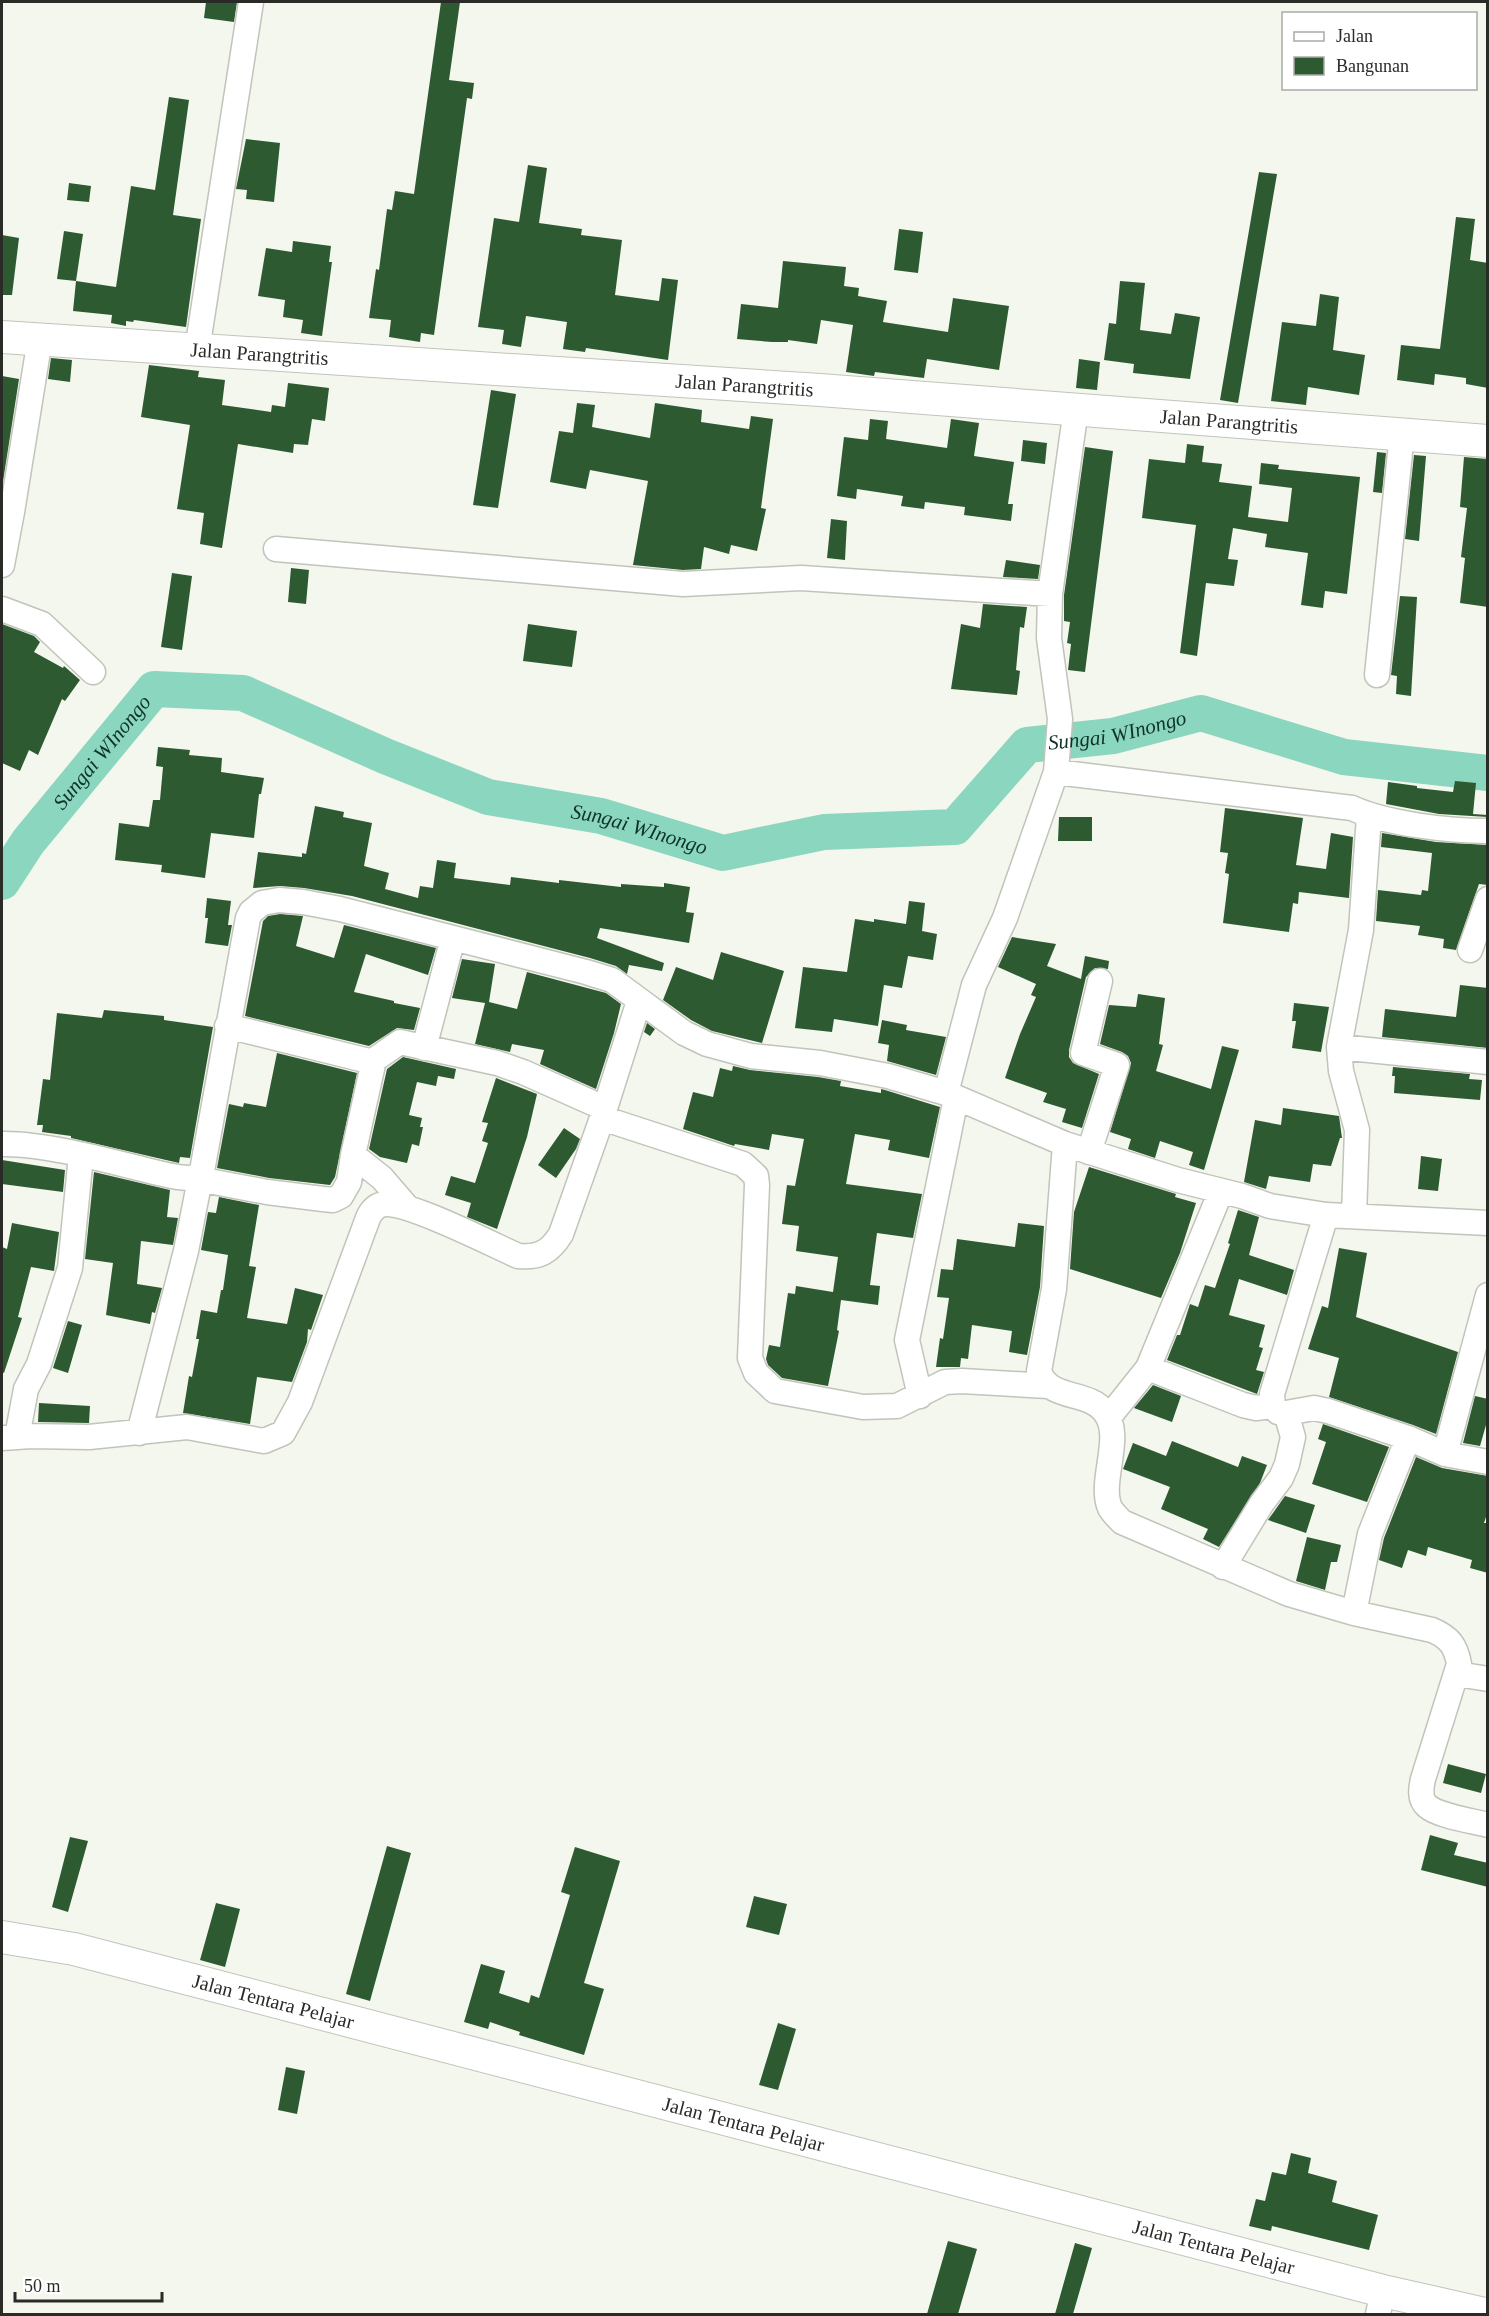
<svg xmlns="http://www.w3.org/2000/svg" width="1489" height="2316" viewBox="0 0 1489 2316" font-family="'Times New Roman',serif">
<rect width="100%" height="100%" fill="#f4f7ed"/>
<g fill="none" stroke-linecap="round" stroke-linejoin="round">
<path stroke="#8ad6be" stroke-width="36" id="s1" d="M2 882 28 842 154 689 243 693 385 756 488 797 601 816 723 853 824 832 955 827 1027 745 1113 736 1201 713 1344 757 1488 773"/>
</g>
<path fill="#2e5a31" d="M206 2H237L234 22 204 18Z
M441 2H460L449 80 474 83 472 99 467 98 434 335 421 333 420 342 389 337 391 320 369 318 376 269 379 270 387 209 392 210 395 191 414 194Z
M169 97 189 100 173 215 201 219 186 327 134 320 133 322 126 321V326L111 323 112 315 73 311 76 281 57 279 64 231 83 234 76 281 116 287 131 186 155 190Z
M246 139 280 143 274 202 246 199 247 190 236 189Z
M528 165 547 168 539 223 582 229 581 235 622 240 615 295 659 301 662 278 678 280 668 360 586 348 585 352 563 349 567 322 526 316 521 347 502 344 504 330 478 327 494 218 519 222Z
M1259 172 1277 174 1238 403 1220 400Z
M69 183 91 186 89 202 67 200Z
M1456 217 1475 219 1470 260 1488 263V388L1466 384V378L1435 374 1434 385 1397 380 1401 345 1440 349Z
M899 229 923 232 918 273 894 270Z
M2 235 19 238 12 295H2Z
M293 241 331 246 329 262H332L322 336 301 333 303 320 283 317 285 300 258 296 266 248 292 252Z
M783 261 846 267 844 286 859 288 858 296 887 301 883 322 948 332 953 298 1009 306 999 370 927 359 924 378 875 372 874 376 846 372 853 325 821 320 817 344 788 340V342H772L737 339 741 304 778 308Z
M1120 281 1145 283 1140 330 1171 334 1175 313 1200 317 1190 379 1133 373 1134 364 1104 360 1109 323 1116 324Z
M1320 294 1339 297 1333 350 1365 355 1359 395 1308 387 1306 405 1271 401 1282 322 1316 326Z
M51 358 72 360 70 382 48 379Z
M1079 359 1100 362 1097 390 1076 388Z
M149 365 199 371 198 377 225 380 222 405 271 412 272 405 285 407 288 383 329 388 325 421 312 419 308 445 294 444 293 453 238 444 222 548 200 544 204 513 177 509 190 425 141 417Z
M2 376 19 379 2 488Z
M491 390 516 394 498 508 473 505Z
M577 403 595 405 592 427 650 438 655 403 702 410 701 422 749 429 751 416 773 419 761 508 766 509 757 551 731 545 729 554 704 547 701 569 683 570 633 565 648 481 590 470 586 489 550 482 559 431 573 433Z
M870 419 888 421 886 439 947 448 951 419 979 423 974 456 1014 462 1008 504H1013L1011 521 964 515 965 507 925 502 924 509 901 506 903 496 857 489 856 499 837 496 844 437 868 440Z
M1023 440 1047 443 1045 464 1021 461Z
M1187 444 1204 446 1202 462 1222 464 1219 482 1252 486 1248 517 1288 522 1292 488 1259 484 1261 463 1279 465 1278 469 1360 477 1347 594 1325 591 1323 608 1301 605 1308 553 1265 547 1267 534 1233 528 1228 559 1238 560 1234 586 1206 583 1197 656 1180 653 1196 525 1142 518 1149 459 1185 463Z
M1085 447 1113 451 1085 672 1068 670 1071 644 1067 643 1070 622 1064 621V595Z
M1377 452 1386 453 1382 493 1373 492Z
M1414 455 1426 456 1419 541 1405 539Z
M1464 457 1488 459V607L1460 603 1465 558 1461 557 1467 508 1460 507Z
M831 519 847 521 845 560 827 558Z
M1006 560 1040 565 1038 579 1003 577Z
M291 568 309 570 306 604 288 602Z
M172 573 192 576 182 650 161 647Z
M1400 596 1417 597 1411 696 1396 694 1397 676 1391 675Z
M983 604 1027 607 1024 628 1020 627 1016 670 1020 671 1017 695 951 689 961 624 980 628Z
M2 624 34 636 40 642 34 652 63 668 64 666 80 680 65 701 62 699 38 755 29 750 20 771 2 763Z
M528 624 577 631 572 667 523 661Z
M158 747 190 750 189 755 222 758 221 772 264 778 261 794H259L254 838 211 833 205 878 161 872 162 865 115 860 119 823 149 827 153 800H160L163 767 156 766Z
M1455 781 1476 783 1473 814 1488 815V817L1439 814 1386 804 1388 782 1417 786V788L1453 792Z
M315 806 344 812 343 817 372 823 364 866 389 873 385 889 418 898 420 886 433 888 437 860 456 863 454 878 510 885 511 877 559 883V880L621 887V884L664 887V883L690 887 686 912 694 913 689 943 600 928 597 938 664 963 662 971 629 965 627 974 616 966 590 958 352 896 304 888 280 886 253 888 258 852 302 857V853L306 854Z
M1225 808 1303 818 1296 865 1326 869 1331 833 1353 837 1349 898 1299 892 1298 904 1293 903 1289 932 1223 923 1229 874 1225 873 1228 853 1220 852Z
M1059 817H1092V841H1058Z
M1382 833 1436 842 1488 845V885L1479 884 1456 950 1443 948 1444 939 1418 935 1420 926 1376 921 1378 890 1421 895 1422 890 1428 891 1432 853 1381 847Z
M207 898 231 901 228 925H232L228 946 205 943 208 918H205Z
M909 901 925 903 922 931 937 934 933 960 908 956 902 988 884 985 878 1026 834 1019 832 1032 795 1028 803 967 847 972 855 919 874 922V919L906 924Z
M280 914 303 916 296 946 334 958 344 925 436 948 428 975 366 954 354 992 394 1001V1003L420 1008 414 1030 397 1028 369 1046 245 1016 263 921 268 916Z
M1012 937 1056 944 1047 966 1081 979 1085 956 1109 961 1108 969 1095 968 1086 977 1069 1050V1057L1073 1063 1099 1074 1082 1128 1062 1122 1066 1109 1043 1102 1047 1093 1005 1078 1020 1034 1036 997 1031 995 1036 984 998 967Z
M721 952 784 971 762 1043 712 1031 691 1020 663 1000 676 967 713 980Z
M462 959 495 964 489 1002 517 1009 527 972 606 993 621 1004 614 1033 596 1089 540 1064 544 1050 512 1044 510 1052 475 1044 485 1003 452 998Z
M1460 985 1488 988V1048L1382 1037 1385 1009 1456 1017Z
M1138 994 1165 998 1159 1044 1163 1045 1156 1071 1211 1089 1222 1046 1239 1050 1204 1170 1189 1165 1193 1152 1160 1141 1155 1158 1128 1149 1131 1139 1110 1132 1131 1063 1128 1056 1122 1052 1100 1044 1109 1005 1136 1007Z
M1294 1003 1329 1007 1321 1052 1292 1048 1296 1021H1292Z
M104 1010 164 1016V1020L213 1027 190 1158 180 1157 179 1163 166 1160 71 1138V1136L42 1132 43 1125H37L43 1079 50 1080 57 1013 102 1018Z
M882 1020 907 1025 906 1030 946 1037 936 1075 887 1061 889 1045 878 1043Z
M647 1023 655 1029 650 1036 644 1032Z
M277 1053 357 1073 335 1177 330 1185 269 1178 217 1168 229 1104 243 1107 244 1103 266 1107Z
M403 1057 456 1069 454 1079 438 1076 436 1086 417 1082 409 1115 422 1118 420 1127H423L419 1146 412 1144 407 1163 380 1157 369 1149 387 1069Z
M733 1066 750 1070 818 1077 841 1081 840 1086 881 1093V1089L885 1090 940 1107 929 1158 888 1150 890 1140 855 1134 846 1184 922 1194 913 1238 877 1233 870 1285 880 1286 878 1305 841 1300 837 1330 839 1331 828 1386 782 1378 768 1365 766 1359 769 1345 780 1347 788 1293 795 1294 796 1286 833 1292 838 1257 796 1251 799 1226 782 1224 787 1185 795 1186 804 1139 772 1134 769 1150 735 1144 734 1146 683 1129 693 1092 713 1097 720 1068 732 1071Z
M1393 1067 1470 1074 1469 1079 1482 1080 1480 1100 1394 1093 1395 1076H1392Z
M496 1078 537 1094 527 1137 497 1229 467 1217 471 1203 445 1195 451 1176 475 1183 488 1143 482 1141 488 1123 482 1122Z
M1283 1108 1339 1116 1342 1138H1340L1331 1166 1313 1164 1310 1182 1269 1176 1266 1189 1244 1182 1255 1120 1281 1125Z
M564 1128 580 1139 576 1149 556 1178 538 1165Z
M1421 1156 1442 1159 1438 1191 1418 1189Z
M2 1160 65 1170 63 1192 2 1184Z
M1089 1167 1176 1194 1175 1197 1196 1203 1180 1253 1161 1298 1070 1269 1074 1212Z
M94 1172 170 1190 167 1217 178 1218 173 1245 141 1241 137 1284 162 1288 155 1313 152 1312 150 1324 106 1315 113 1263 85 1259Z
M219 1197 259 1205 249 1266 256 1267 247 1318 287 1324 295 1288 323 1295 311 1330 308 1329 307 1342 292 1382 257 1377 250 1424 183 1413 189 1376 192 1377 199 1339H196L201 1310 217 1313 221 1290H223L228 1255 201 1250 208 1212 216 1213Z
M1238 1210 1259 1217 1249 1255 1294 1270 1287 1295 1239 1279 1229 1315 1265 1325 1259 1347 1263 1348 1256 1370 1264 1372 1257 1394 1167 1360 1177 1335H1180L1190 1304 1198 1307 1205 1285 1215 1288 1230 1244 1228 1243Z
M12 1223 59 1232 54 1271 31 1267 18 1317 22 1318 4 1373 2 1372V1247L7 1249Z
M1018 1223 1044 1226 1040 1287 1027 1355 1009 1352 1012 1331 972 1325 968 1359 961 1358 960 1367H936L940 1338 943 1339 949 1298 937 1297 941 1269 953 1270 957 1239 1015 1247Z
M1339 1248 1367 1253 1356 1317 1458 1352 1436 1434 1413 1425 1329 1397 1339 1358 1308 1349 1322 1306 1328 1308Z
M68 1321 82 1325 68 1373 53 1368Z
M1153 1385 1181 1396 1172 1422 1134 1408Z
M1475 1396 1488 1399V1418L1480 1446 1463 1443Z
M39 1403 90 1406 89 1423 38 1422Z
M1323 1424 1389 1447 1367 1502 1312 1484 1326 1442 1318 1439Z
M1172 1441 1238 1467 1242 1456 1267 1465 1260 1483 1219 1547 1203 1539 1208 1529 1161 1509 1170 1487 1123 1469 1133 1443 1166 1456Z
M1416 1457 1442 1468 1488 1476V1511L1484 1523H1488V1573L1470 1568 1472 1560 1428 1547 1426 1556 1408 1550 1402 1568 1379 1560 1384 1538Z
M1285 1496 1315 1505 1306 1533 1268 1520Z
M1307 1537 1341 1545 1337 1562H1331L1325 1590 1296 1581Z
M1448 1764 1486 1774 1481 1793 1443 1783Z
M1430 1835 1458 1843 1454 1855 1488 1863V1887L1421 1870Z
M70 1837 88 1841 68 1912 52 1907Z
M387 1846 411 1853 370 2001 346 1994Z
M575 1847 620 1861 584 1983 604 1989 584 2055 519 2035 520 2032 490 2022 488 2029 464 2022 481 1964 505 1971 499 1993 529 2003 531 1995 539 1998 570 1895 561 1892Z
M754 1896 787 1904 779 1935 746 1927Z
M216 1903 240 1909 225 1967 200 1960Z
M778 2023 796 2029 778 2090 759 2085Z
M286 2067 305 2071 297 2114 278 2110Z
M1291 2153 1311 2158 1308 2173 1337 2181 1332 2202 1378 2215 1369 2250 1272 2226 1271 2231 1249 2226 1256 2199 1265 2201 1272 2172 1286 2175Z
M948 2241 977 2249 958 2314H927Z
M1075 2243 1092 2248 1073 2314H1055Z"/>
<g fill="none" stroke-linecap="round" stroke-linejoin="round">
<g stroke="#c1c4bb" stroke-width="27">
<path id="minor" d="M197 350 251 2
M276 549 683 584 801 578 1050 594
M2 565 12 512 40 339
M2 609 42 624 93 672
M1377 675 1402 434
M1056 772 1352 808C1387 824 1449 831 1488 831
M1470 950 1488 899
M227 1026 369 1061 374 1060 400 1042 497 1063 523 1072 604 1108
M1339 1047 1488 1062
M424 1048 453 938
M946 1093 974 985 1005 918 1056 772 1060 719 1049 638 1050 594 1076 409
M602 1118 743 1164 756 1176 757 1185 750 1358 756 1373 775 1391 863 1407 897 1406 945 1382 962 1381 1048 1386
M2 1144C38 1143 94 1157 130 1166 144 1169 183 1181 195 1177 198 1176 199 1174 202 1171L248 918 251 912 262 903 279 900 303 902 340 909 586 972 612 980 684 1033 707 1044 751 1056 820 1063 888 1076 946 1093 1065 1144 1178 1180 1242 1196 1270 1206 1326 1215 1488 1223
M1065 1144 1054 1289 1039 1371C1049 1401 1087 1390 1104 1411 1125 1435 1098 1481 1110 1508 1113 1513 1118 1518 1122 1522L1289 1594 1354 1613 1432 1630C1449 1637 1456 1646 1459 1664L1423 1779C1421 1788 1419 1799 1427 1806 1438 1816 1473 1821 1488 1825
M1089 1152 1117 1065 1083 1053 1100 981
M353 1155 382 1178 407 1207
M193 1178 267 1192 323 1199 333 1200 341 1196 349 1182 353 1155 374 1060
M1326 1215 1272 1394 1273 1406 1278 1412 1286 1413 1314 1408 1328 1411 1408 1438 1445 1454 1488 1462
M1354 1216 1357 1130 1341 1071 1339 1047 1361 930 1369 816
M1148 1368 1221 1191
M920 1396 907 1340 956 1098
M1109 1417 1148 1368 1243 1405 1256 1408 1273 1406
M139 1433 186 1251 200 1179
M17 1437 26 1389 39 1364 70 1268 81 1155
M2 1438 31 1436 89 1437 187 1427 264 1441 283 1433 300 1402 368 1218C371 1211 376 1205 385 1204 410 1202 491 1244 518 1256 539 1258 550 1252 561 1234L602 1118 639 1001
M1445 1454 1488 1295
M1223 1567 1262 1503 1281 1478 1287 1464 1293 1437 1286 1413
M1354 1613 1370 1534 1408 1438
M1457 1674 1488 1679
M1378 2314 1383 2291"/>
</g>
<g stroke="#c1c4bb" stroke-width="34">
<g id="major">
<path id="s2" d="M2 337 820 390 1488 441"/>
<path id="s3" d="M2 1937 74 1949 1383 2291 1485 2314"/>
</g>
</g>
<use href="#minor" stroke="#fff" stroke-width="24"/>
<use href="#major" stroke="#fff" stroke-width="32"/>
</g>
<g text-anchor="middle" stroke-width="6" stroke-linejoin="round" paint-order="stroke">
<g font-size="20" fill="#2a2b27" stroke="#fff">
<text dy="7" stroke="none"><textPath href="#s2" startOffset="258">Jalan Parangtritis</textPath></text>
<text dy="7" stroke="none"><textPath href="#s2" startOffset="744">Jalan Parangtritis</textPath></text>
<text dy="7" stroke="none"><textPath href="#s2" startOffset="1230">Jalan Parangtritis</textPath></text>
<text dy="7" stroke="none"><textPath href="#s3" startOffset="279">Jalan Tentara Pelajar</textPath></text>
<text dy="7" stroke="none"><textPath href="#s3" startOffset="765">Jalan Tentara Pelajar</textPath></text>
<text dy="7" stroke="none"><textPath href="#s3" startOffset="1251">Jalan Tentara Pelajar</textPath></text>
</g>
<g font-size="21" font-style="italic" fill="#0f3329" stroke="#fff">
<text dy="7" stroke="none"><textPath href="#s1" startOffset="1278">Sungai WInongo</textPath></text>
<text dy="7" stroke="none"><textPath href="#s1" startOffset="164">Sungai WInongo</textPath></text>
<text dy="7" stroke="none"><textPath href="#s1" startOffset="756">Sungai WInongo</textPath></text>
</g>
</g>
<rect width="1489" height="2316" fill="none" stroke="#2a2b27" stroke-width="6"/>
<rect x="1282" y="12" width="195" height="78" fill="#ffffff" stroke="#aaaaa9" stroke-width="1.5"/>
<rect x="1294" y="32" width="30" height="9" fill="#ffffff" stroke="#aaaaa9" stroke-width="1.5"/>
<text x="1336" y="42" font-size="18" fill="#2a2b27">Jalan</text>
<rect x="1294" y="57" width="30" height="18" fill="#2e5a31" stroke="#aaaaa9" stroke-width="1.5"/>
<text x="1336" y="72" font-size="18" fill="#2a2b27">Bangunan</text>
<path d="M15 2292v9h147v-9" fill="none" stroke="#2a2b27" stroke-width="3"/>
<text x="24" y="2292" font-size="18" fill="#2a2b27" stroke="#ffffff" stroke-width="4.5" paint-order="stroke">50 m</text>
</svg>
